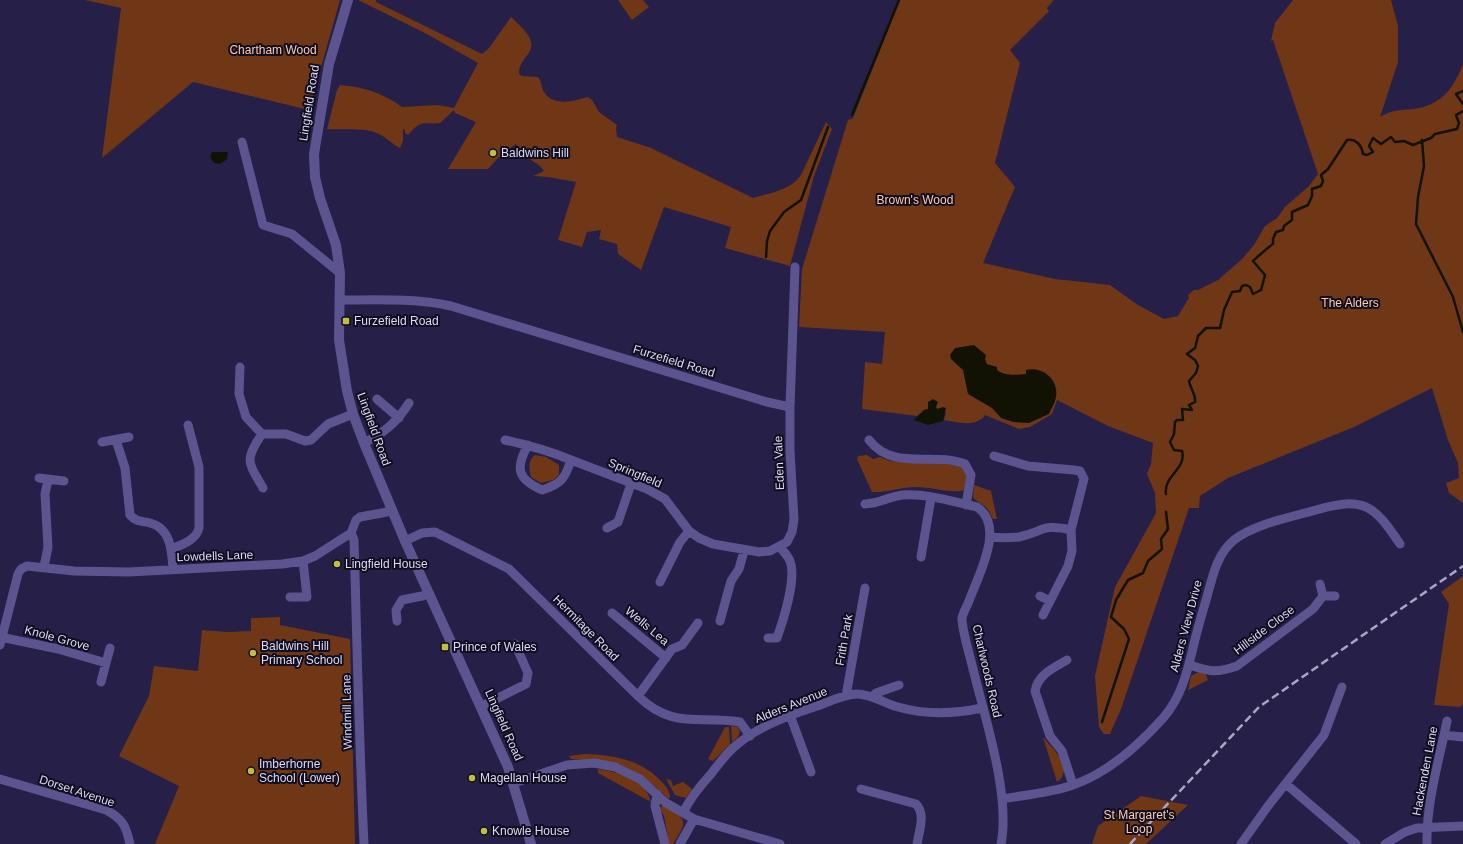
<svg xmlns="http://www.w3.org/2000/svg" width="1463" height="844" viewBox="0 0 1463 844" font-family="Helvetica,sans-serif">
<rect width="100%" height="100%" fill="#261f48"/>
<path fill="#6f3716" d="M85 0H340L309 110 193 82 102 158 121 8Z
M358 0H376V2L482 54 489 48 511 17C520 26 539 40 528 54 523 61 519 65 519 74L522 76 538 77C542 82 541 87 544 92 553 107 575 101 588 97L592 100 599 112 617 125 616 128 617 137 651 148 753 198C770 193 791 190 801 175L826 122 832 129 814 176 790 266 725 248 731 227 664 207 641 270 618 254 617 244 599 239 601 230 587 232 582 247 558 240 576 182 548 177 533 176 544 171 540 166 524 155 516 144 499 157 488 169H448L476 122 455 113 454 110 440 123C421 125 423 118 408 135L405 133V130L403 129V141L400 148C392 144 387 138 379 134 368 127 341 130 327 129L337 90 340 85C364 87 383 93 402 107L438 105 454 108 478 63 425 33Z
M618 0H643L649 7 632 20Z
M900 0H1054L1047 8 1049 11 1010 50 1020 63 995 163 1015 187 983 263 1055 279 1110 285 1138 305 1164 319 1178 316 1189 298 1188 295 1194 290H1198L1218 280 1242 259 1254 245 1265 226 1277 218 1285 207 1308 187 1318 174 1273 40 1271 41 1275 23 1293 0H1391L1398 26V62L1380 117C1395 108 1404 111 1419 108 1444 103 1455 85 1463 64V503L1449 493 1446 483 1459 478 1458 463 1448 440 1432 388 1354 427 1228 478 1200 496 1199 508H1189L1121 709 1110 734H1104L1099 727 1095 676 1115 587 1156 513 1155 493 1147 474 1151 464 1153 443 1108 426 1057 400 1052 414 1030 427 1019 429 985 415C976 428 957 422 944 420L946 413 937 409 935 407 924 410 917 416 862 409 865 362 882 364 885 332 799 327 802 269 848 120 853 118Z
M535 455 546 457 559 465V475L553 480 541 483 531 477C529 469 528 460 535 455Z
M867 455 873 459 880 457 890 461 908 462H953L967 470 966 490C950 494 933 487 916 487 901 487 887 493 872 492L857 459 858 456Z
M974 485 991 491 997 519H993L987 508 973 498Z
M1463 576V704L1460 707 1434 705 1449 604 1441 592Z
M280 617V625L350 639 355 844H155L179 786 119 756 149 696 154 666 198 671 202 630 227 632 251 631V618Z
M1199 672H1205L1208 680 1188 690 1191 676Z
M731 726 738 727C742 734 738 738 732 742Z
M725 727H729L730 744 713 761 708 759Z
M1043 737C1053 749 1075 768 1057 782Z
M584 754C612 755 639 759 659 779 664 784 670 790 670 797L669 799C632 764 621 762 571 759L569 756Z
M598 769C621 773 645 778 651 802L598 773Z
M666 779 671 780 673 786 683 782 692 789 686 798 675 795Z
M1141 796 1188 805 1146 844H1092L1098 826Z
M663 805C687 820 689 819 673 844H669L664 816 659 808Z"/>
<path fill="#121204" d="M212 152H228L227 159 220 164 214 163 210 157Z
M974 345 986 355 985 359 987 364 997 367V370C1004 376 1016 375 1026 374V370C1042 366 1059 379 1056 397 1055 403 1051 409 1049 414L1029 423 1013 422 1001 418 992 408 968 394 963 370 951 359 950 355 955 348Z
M933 399 938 402 936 407 937 409 943 407 946 408 943 421 928 425 914 420 924 410 928 409V402Z"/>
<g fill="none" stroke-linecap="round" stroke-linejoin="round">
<path stroke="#121204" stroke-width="2.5" d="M1463 91 1456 94 1463 104
M852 115 899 0
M1422 140 1424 166 1418 197 1416 224 1453 297 1463 332
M766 257 767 241 770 231 784 212 801 200 828 127
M1166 494C1163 476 1187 469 1182 451L1174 450 1170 442 1174 434 1175 422 1177 420H1183L1182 409 1192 410 1189 405 1195 402C1196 393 1190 389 1189 381L1196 373 1198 366 1195 360 1187 354 1195 348 1198 336 1206 328H1220L1224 310 1232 292 1240 291 1242 286 1246 285 1250 287 1253 294 1261 290 1265 275 1253 261C1256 258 1271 245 1273 244V239L1276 232 1283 230 1284 226 1292 220V212L1308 205 1312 196V189L1321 186 1323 181 1321 175 1328 169 1347 140C1356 138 1362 146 1363 154L1367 155 1373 152 1369 146 1373 138 1381 144 1391 137 1395 142 1404 141 1413 145 1431 138 1435 134 1457 129 1459 123 1456 115 1463 111
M1102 722 1129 639 1124 629 1111 617 1116 600 1128 580 1143 573 1148 561 1162 549 1161 539 1168 529 1166 512"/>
<path stroke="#5c548e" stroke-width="9" d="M242 142 263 225 292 234 340 273
M340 300C377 300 414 298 451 306L767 402 790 407
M240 367 239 394 246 417 262 434H286L305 441 311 440 328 424 353 414
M377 399 399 418
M262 434C244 460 248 462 263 488
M116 440 125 468 130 515C136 522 142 521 150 523 171 528 172 552 173 570
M505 440C528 445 550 451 571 460 565 479 561 484 542 490 517 479 515 468 528 445
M869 440C894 472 933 451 965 464L971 475 966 505
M102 442 129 437
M364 443C384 433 397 422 409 403
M994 456 1028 466 1074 470 1080 471 1084 479 1071 530 1072 551 1068 566 1043 615
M571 460 647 489 665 499 689 531 699 538 713 544 759 552 770 551 787 542 792 532 794 519 790 451V407L795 267
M39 478 64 481
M865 504C879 504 890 496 903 495 927 493 953 502 977 507 1006 526 978 576 969 601 967 606 963 613 962 618 962 631 969 652 972 665 984 715 1011 795 1001 844
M607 528 618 522 631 484
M351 533 354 540C357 641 359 743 364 844
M990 537C1000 538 1009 538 1019 537 1043 532 1042 523 1071 530
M405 541 422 533 435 532 509 569 638 696C673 730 699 715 740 722L750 736
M171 549C182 545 196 540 199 528V467L188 425
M921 557 931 498
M44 567 48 547 45 494 48 480
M660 582 680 542 689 531
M1320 584 1323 596H1335
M1040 596 1050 601
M290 597H307L303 561
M612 613 666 658
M397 621 396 610 402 600 422 596 429 593
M720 621 731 581 739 569 744 551
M0 637 58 649 106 663 110 648
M768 638H777C783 621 798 575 789 559 787 555 783 551 780 547
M0 645 18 574 21 569 27 566 74 571 129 572 282 564 303 561 315 556 351 533 356 520 360 517 387 512 392 509
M1067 660C1054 668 1038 674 1035 691L1050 736 1062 751 1073 785
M1190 665C1210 672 1217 673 1237 666L1313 609 1323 596
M101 682 106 663
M638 696 672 649 682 645 698 623
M846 696 865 588
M872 697 876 693 899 685
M482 706 526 684 528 673 515 644
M790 715 811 772
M1444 735 1463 737
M0 779 106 810C123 819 126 826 130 844
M514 783 567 765 594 763 615 767 640 779 666 803 694 819 780 844
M1286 784 1356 844
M861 789 916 804C926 814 919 831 917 844
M657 794 655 806 665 844
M1002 799C1025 795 1050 793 1073 785 1108 773 1140 744 1164 717 1181 697 1187 673 1193 648 1197 630 1203 611 1208 593 1213 574 1218 553 1234 540 1254 524 1292 517 1316 510 1364 496 1374 505 1400 544
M683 813C690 798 700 786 711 774 718 765 725 755 733 748 756 727 787 716 817 706 829 702 844 694 857 694 871 694 884 703 898 707 926 715 954 714 982 708
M680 844 694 819
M1241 844 1268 806 1324 735 1342 687
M1385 844 1405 832 1417 828 1463 826
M1427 844C1426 803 1439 761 1447 721"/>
<path stroke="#5c548e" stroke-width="10" d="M348 0 329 64 314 154 315 177 320 198 336 245 340 273 339 340 347 391 353 414 364 443 405 541 508 767 531 844"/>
<path stroke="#a9a6c5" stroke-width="2.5" stroke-dasharray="8 4" stroke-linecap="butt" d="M1130 844 1259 707 1463 566"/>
</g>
<g fill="#c0be41" stroke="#0f0d1e" stroke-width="1.5">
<circle cx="493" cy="153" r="4"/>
<rect x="342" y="317" width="8" height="8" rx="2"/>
<circle cx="337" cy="564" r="4"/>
<rect x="441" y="643" width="8" height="8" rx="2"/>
<circle cx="253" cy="653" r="4"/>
<circle cx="251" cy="771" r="4"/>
<circle cx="472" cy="778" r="4"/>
<circle cx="484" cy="831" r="4"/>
</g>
<g text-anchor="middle" stroke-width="4" stroke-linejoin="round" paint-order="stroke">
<g font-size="12" fill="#fecbb0" stroke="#0f0d1e">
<text x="273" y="54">Chartham Wood</text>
<text x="915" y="204">Brown's Wood</text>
<text x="1350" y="307">The Alders</text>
<text x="1139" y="819">St Margaret's<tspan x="1139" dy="14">Loop</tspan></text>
</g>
<g font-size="12" fill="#dcdaf5" stroke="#0f0d1e">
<text transform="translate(309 103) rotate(-81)" y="4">Lingfield Road</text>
<text transform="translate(674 361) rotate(17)" y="4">Furzefield Road</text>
<text transform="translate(374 429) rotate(70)" y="4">Lingfield Road</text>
<text transform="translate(779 463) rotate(-92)" y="4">Eden Vale</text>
<text transform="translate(635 473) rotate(23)" y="4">Springfield</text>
<text transform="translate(215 556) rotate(-2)" y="4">Lowdells Lane</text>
<text transform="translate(647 626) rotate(40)" y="4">Wells Lea</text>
<text transform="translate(1186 626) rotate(-75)" y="4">Alders View Drive</text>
<text transform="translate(586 628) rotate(45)" y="4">Hermitage Road</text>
<text transform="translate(1264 630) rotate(-37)" y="4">Hillside Close</text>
<text transform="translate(57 638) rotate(15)" y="4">Knole Grove</text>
<text transform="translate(844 640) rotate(-80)" y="4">Frith Park</text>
<text transform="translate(987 671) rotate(77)" y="4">Charlwoods Road</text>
<text transform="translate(791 705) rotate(-22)" y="4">Alders Avenue</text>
<text transform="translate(347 712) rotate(-91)" y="4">Windmill Lane</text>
<text transform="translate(504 725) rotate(66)" y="4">Lingfield Road</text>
<text transform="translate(1425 771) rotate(-79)" y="4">Hackenden Lane</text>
<text transform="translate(77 791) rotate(18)" y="4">Dorset Avenue</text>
</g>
<g font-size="12" fill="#dcdaf5" stroke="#0f0d1e" text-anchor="start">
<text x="501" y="157">Baldwins Hill</text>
<text x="354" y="325">Furzefield Road</text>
<text x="345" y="568">Lingfield House</text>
<text x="261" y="650">Baldwins Hill<tspan x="261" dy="14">Primary School</tspan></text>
<text x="453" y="651">Prince of Wales</text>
<text x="259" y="768">Imberhorne<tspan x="259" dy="14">School (Lower)</tspan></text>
<text x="480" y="782">Magellan House</text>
<text x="492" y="835">Knowle House</text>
</g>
</g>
</svg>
